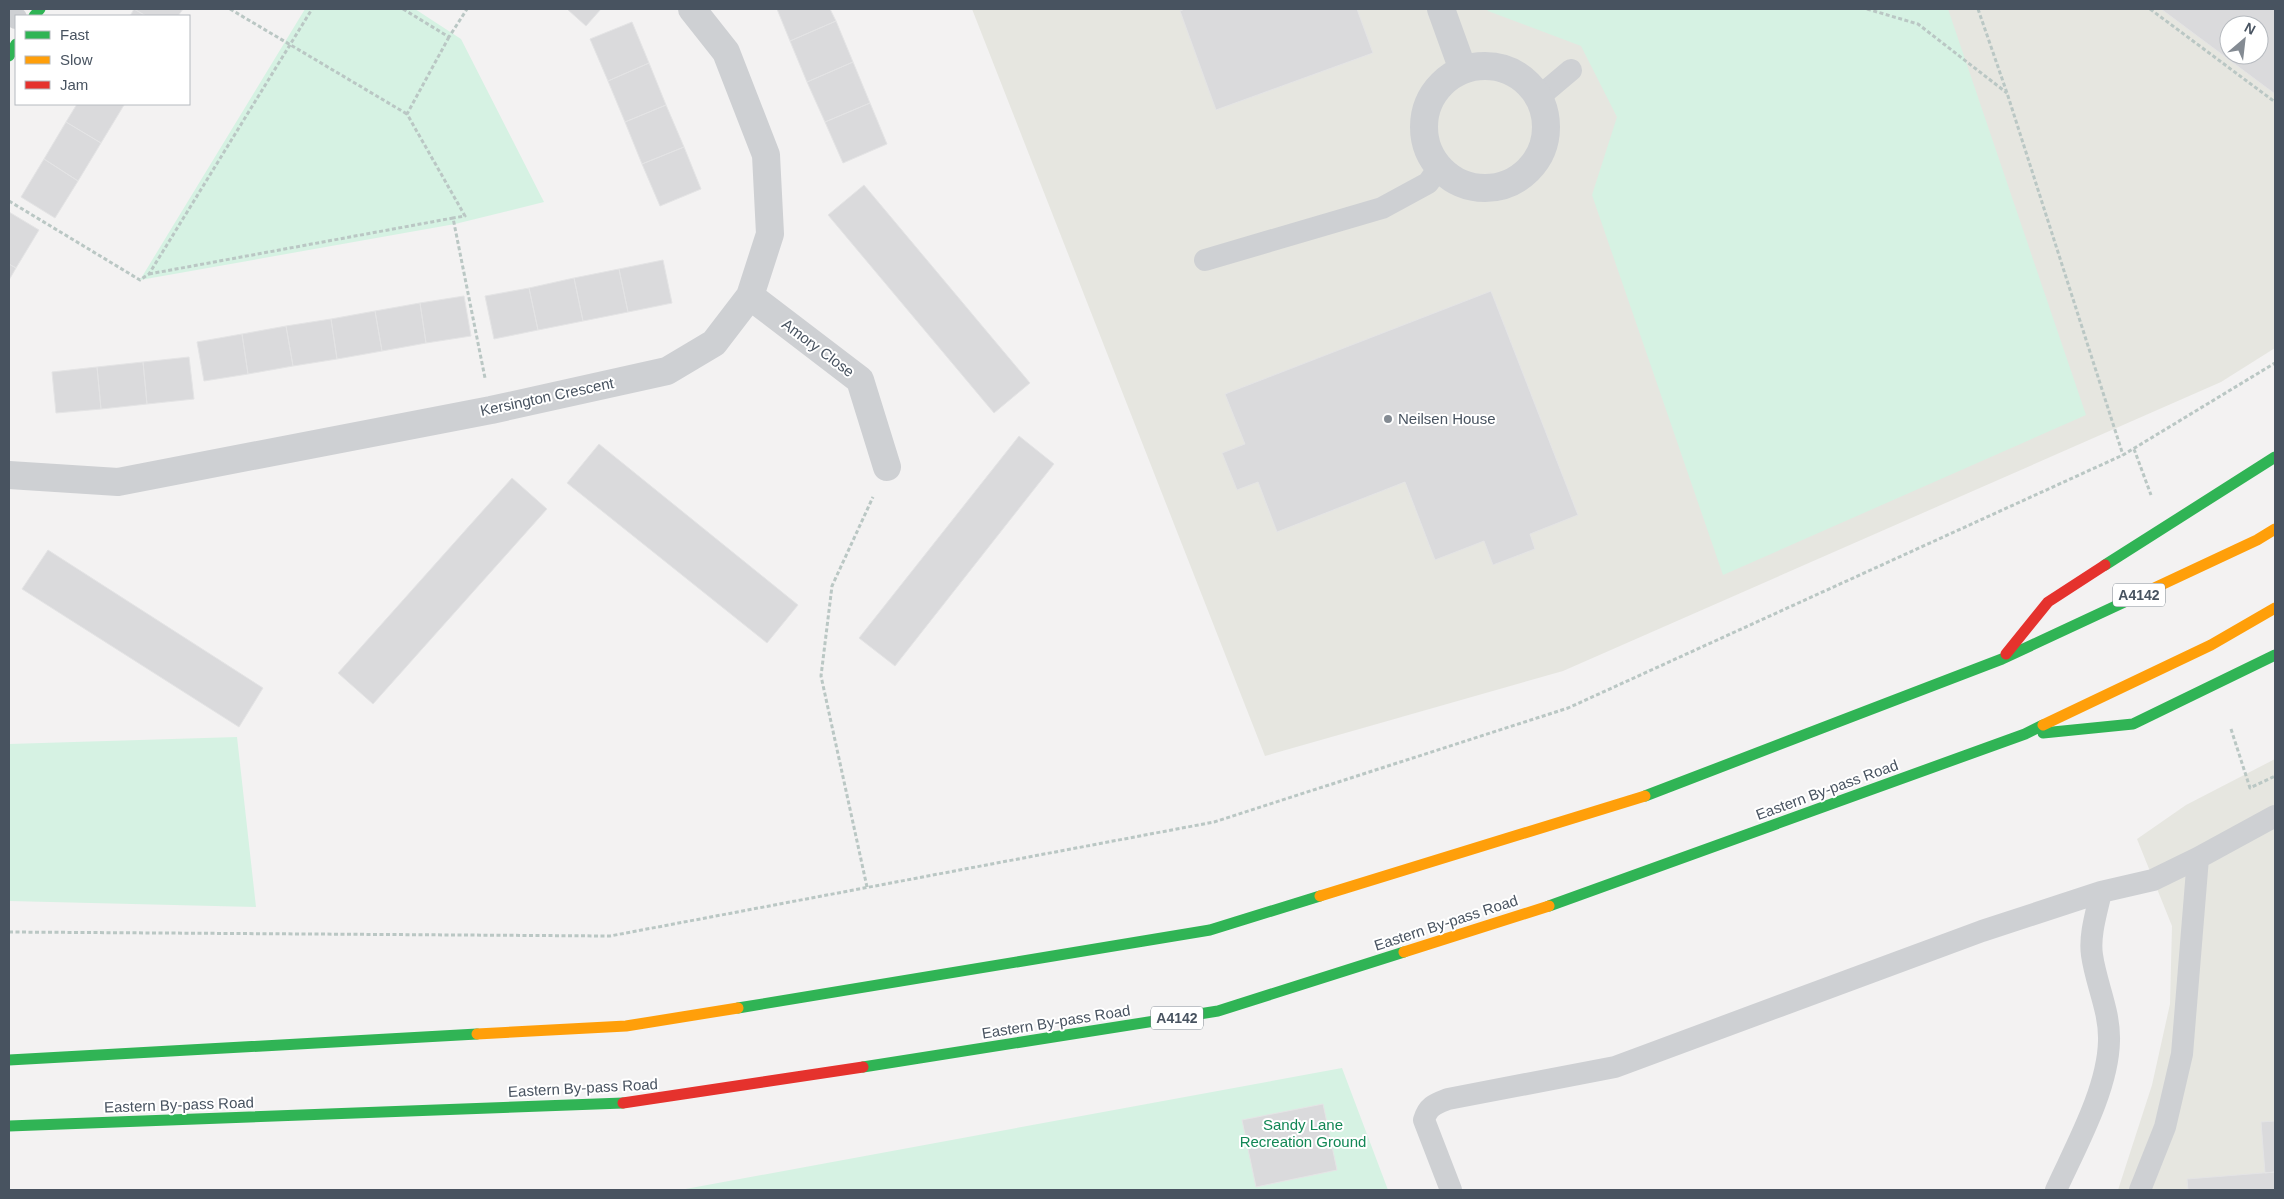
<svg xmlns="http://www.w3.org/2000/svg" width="2284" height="1199" viewBox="0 0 2284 1199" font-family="Helvetica,sans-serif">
<rect width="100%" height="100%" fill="#f3f2f2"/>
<path fill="#e6e6e0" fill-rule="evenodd" d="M972 9H2275V348L2221 382 1563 671 1265 756ZM2229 25H2259V55H2229Z
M2275 759V1190H2118L2152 1085 2170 1004 2172 926 2137 839 2186 805Z"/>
<path fill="#d6f2e3" d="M305 9H415L461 39 544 202 455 224 140 280Z
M1487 9H1948L2086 415 1723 575 1592 195 1617 117 1581 46 1488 11Z
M237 737 256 907 9 901V744Z
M1342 1068 1388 1190H680Z"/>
<path fill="#dadadc" stroke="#e4e4e5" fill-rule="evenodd" d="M134 9 146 16H130Z
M134 9H183L178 16H146Z
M567 9H601L586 26Z
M777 9H830L836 21 790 41Z
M1185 9H1357L1373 53 1216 110 1180 11Z
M2161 9H2275V94ZM2229 25H2259V55H2229Z
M836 21 853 62 807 82 790 41Z
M632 22 649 63 608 81 590 39Z
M853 62 870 103 825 122 807 82Z
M649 63 666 105 625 122 608 81Z
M870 103 887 144 843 163 825 122Z
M77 104H121L124 105 101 143 66 122Z
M666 105 684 147 642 164 625 122Z
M66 122 101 143 78 181 44 159Z
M684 147 701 189 660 206 642 164Z
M44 159 78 181 55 218 21 197Z
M864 185 1030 383 994 413 828 215Z
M9 212 39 230 16 268 9 264Z
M663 260 672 303 628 312 619 269Z
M9 264 16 268 9 280Z
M619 269 628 312 583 321 574 278Z
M574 278 583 321 538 330 529 288Z
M529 288 538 330 494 339 485 296Z
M1491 291 1578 515 1530 534 1535 549 1493 565 1484 541 1435 560 1405 482 1277 532 1258 482 1237 490 1222 453 1245 444 1225 394Z
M464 296 471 336 426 343 420 303Z
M420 303 426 343 382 351 375 311Z
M375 311 382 351 337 359 331 319Z
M331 319 337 359 293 366 286 326Z
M286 326 293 366 248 374 242 334Z
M242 334 248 374 204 381 197 342Z
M189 357 194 399 147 404 143 362Z
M143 362 147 404 101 409 97 367Z
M97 367 101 409 56 413 52 372Z
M1019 436 1054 464 895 666 859 638Z
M599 444 798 605 767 643 567 483Z
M512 478 547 509 373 704 338 673Z
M48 550 263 688 239 727 22 589Z
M1323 1104 1337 1170 1256 1187 1242 1120Z
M2275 1121V1172L2265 1173 2261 1122Z
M2275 1172V1190H2188L2187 1179Z"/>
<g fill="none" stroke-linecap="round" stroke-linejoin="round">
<path stroke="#bac7c4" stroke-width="3" stroke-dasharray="4 2.5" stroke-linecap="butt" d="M230 9 407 114
M403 9 449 37 467 9
M1867 9 1918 24 2007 93
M1978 9 2007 93 2123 455
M2150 9 2275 102
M449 37 407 114 465 216 453 218
M9 201 140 280 149 274 312 9
M149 274 453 218 485 378
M2134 449 2151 495
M2231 729 2250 788 2275 776
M867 887 821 676 832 586 873 497
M9 932 610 936 1214 822 1568 708 2123 455 2275 363"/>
<path stroke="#ced0d3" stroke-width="22" d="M9 13 16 18
M1539 97 1571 70
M1205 260 1382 208 1428 183 1438 169
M2198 858 2275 816
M1451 1190 1424 1120C1428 1106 1435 1104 1448 1099L1615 1067 1982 931 2101 892 2153 880 2198 858 2182 1054 2165 1127 2140 1190
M2056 1190C2076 1146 2108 1089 2109 1041 2110 1011 2096 984 2092 955 2089 935 2097 911 2101 892"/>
<path stroke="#ced0d3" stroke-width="28" d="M1441 9 1463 70
M1424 127a61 61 0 1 1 122 0a61 61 0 1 1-122 0Z
M750 296 860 380 887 467
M9 475 118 482 491 410 667 371 714 343 750 296 770 234 766 155 726 52 692 9"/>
<path stroke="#30b455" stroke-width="11" d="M34 16 40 9
M9 56 16 44
M2105 565 2275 457
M2043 733 2133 724 2275 655
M1645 796 2002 659 2148 591
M1549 906 2025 734 2043 725
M738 1008 1210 930 1320 896
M9 1060 477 1034
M863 1067 1218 1011 1404 952
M9 1126 623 1103"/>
<path stroke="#ff9f0a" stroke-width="11" d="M2148 591 2257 540 2275 529
M2043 725 2211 645 2275 608
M1320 896 1645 796
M1404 952 1549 906
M477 1034 626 1026 738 1008"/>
<path stroke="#e5322d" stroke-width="11" d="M2006 654 2048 602 2105 565
M623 1103 863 1067"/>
</g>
<circle fill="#848b93" stroke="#fff" stroke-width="2" cx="1388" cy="419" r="5"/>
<g text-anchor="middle" stroke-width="4" stroke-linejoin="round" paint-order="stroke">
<g fill="#fff" stroke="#7f8790" stroke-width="1">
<rect x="2113" y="583.5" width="52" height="23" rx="4"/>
<rect x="1151" y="1006.5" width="52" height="23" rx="4"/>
</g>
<g font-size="14" font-weight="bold" fill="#485360">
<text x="2139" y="600">A4142</text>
<text x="1177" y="1023">A4142</text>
</g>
<g font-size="15" fill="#485360" stroke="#fff">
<text transform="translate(818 348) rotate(37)" y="5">Amory Close</text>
<text transform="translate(547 397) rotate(-12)" y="5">Kersington Crescent</text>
<text transform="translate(1827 790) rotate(-20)" y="5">Eastern By-pass Road</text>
<text transform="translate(1446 923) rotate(-18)" y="5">Eastern By-pass Road</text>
<text transform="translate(1056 1022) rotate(-9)" y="5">Eastern By-pass Road</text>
<text transform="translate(583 1088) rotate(-3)" y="5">Eastern By-pass Road</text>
<text transform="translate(179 1105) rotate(-2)" y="5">Eastern By-pass Road</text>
</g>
<g font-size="15" fill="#485360" stroke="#fff" text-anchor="start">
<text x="1398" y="424">Neilsen House</text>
</g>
<g font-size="15" fill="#128755" stroke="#fff">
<text x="1303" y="1130">Sandy Lane<tspan x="1303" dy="17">Recreation Ground</tspan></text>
</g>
</g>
<rect width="2284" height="1199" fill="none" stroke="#485360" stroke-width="20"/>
<rect x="15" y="15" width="175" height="90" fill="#ffffff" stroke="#b6babf"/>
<rect x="25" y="31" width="25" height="8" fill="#30b455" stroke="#b6babf"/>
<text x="60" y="40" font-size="15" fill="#485360">Fast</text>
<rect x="25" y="56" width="25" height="8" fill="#ff9f0a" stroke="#b6babf"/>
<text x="60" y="65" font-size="15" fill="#485360">Slow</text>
<rect x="25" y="81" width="25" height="8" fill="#e5322d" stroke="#b6babf"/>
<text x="60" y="90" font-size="15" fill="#485360">Jam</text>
<g transform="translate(2244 40) rotate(28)"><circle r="24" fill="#ffffff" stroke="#b6babf"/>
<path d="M0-4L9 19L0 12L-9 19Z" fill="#848b93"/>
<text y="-8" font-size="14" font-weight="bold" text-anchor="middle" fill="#485360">N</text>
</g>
</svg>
